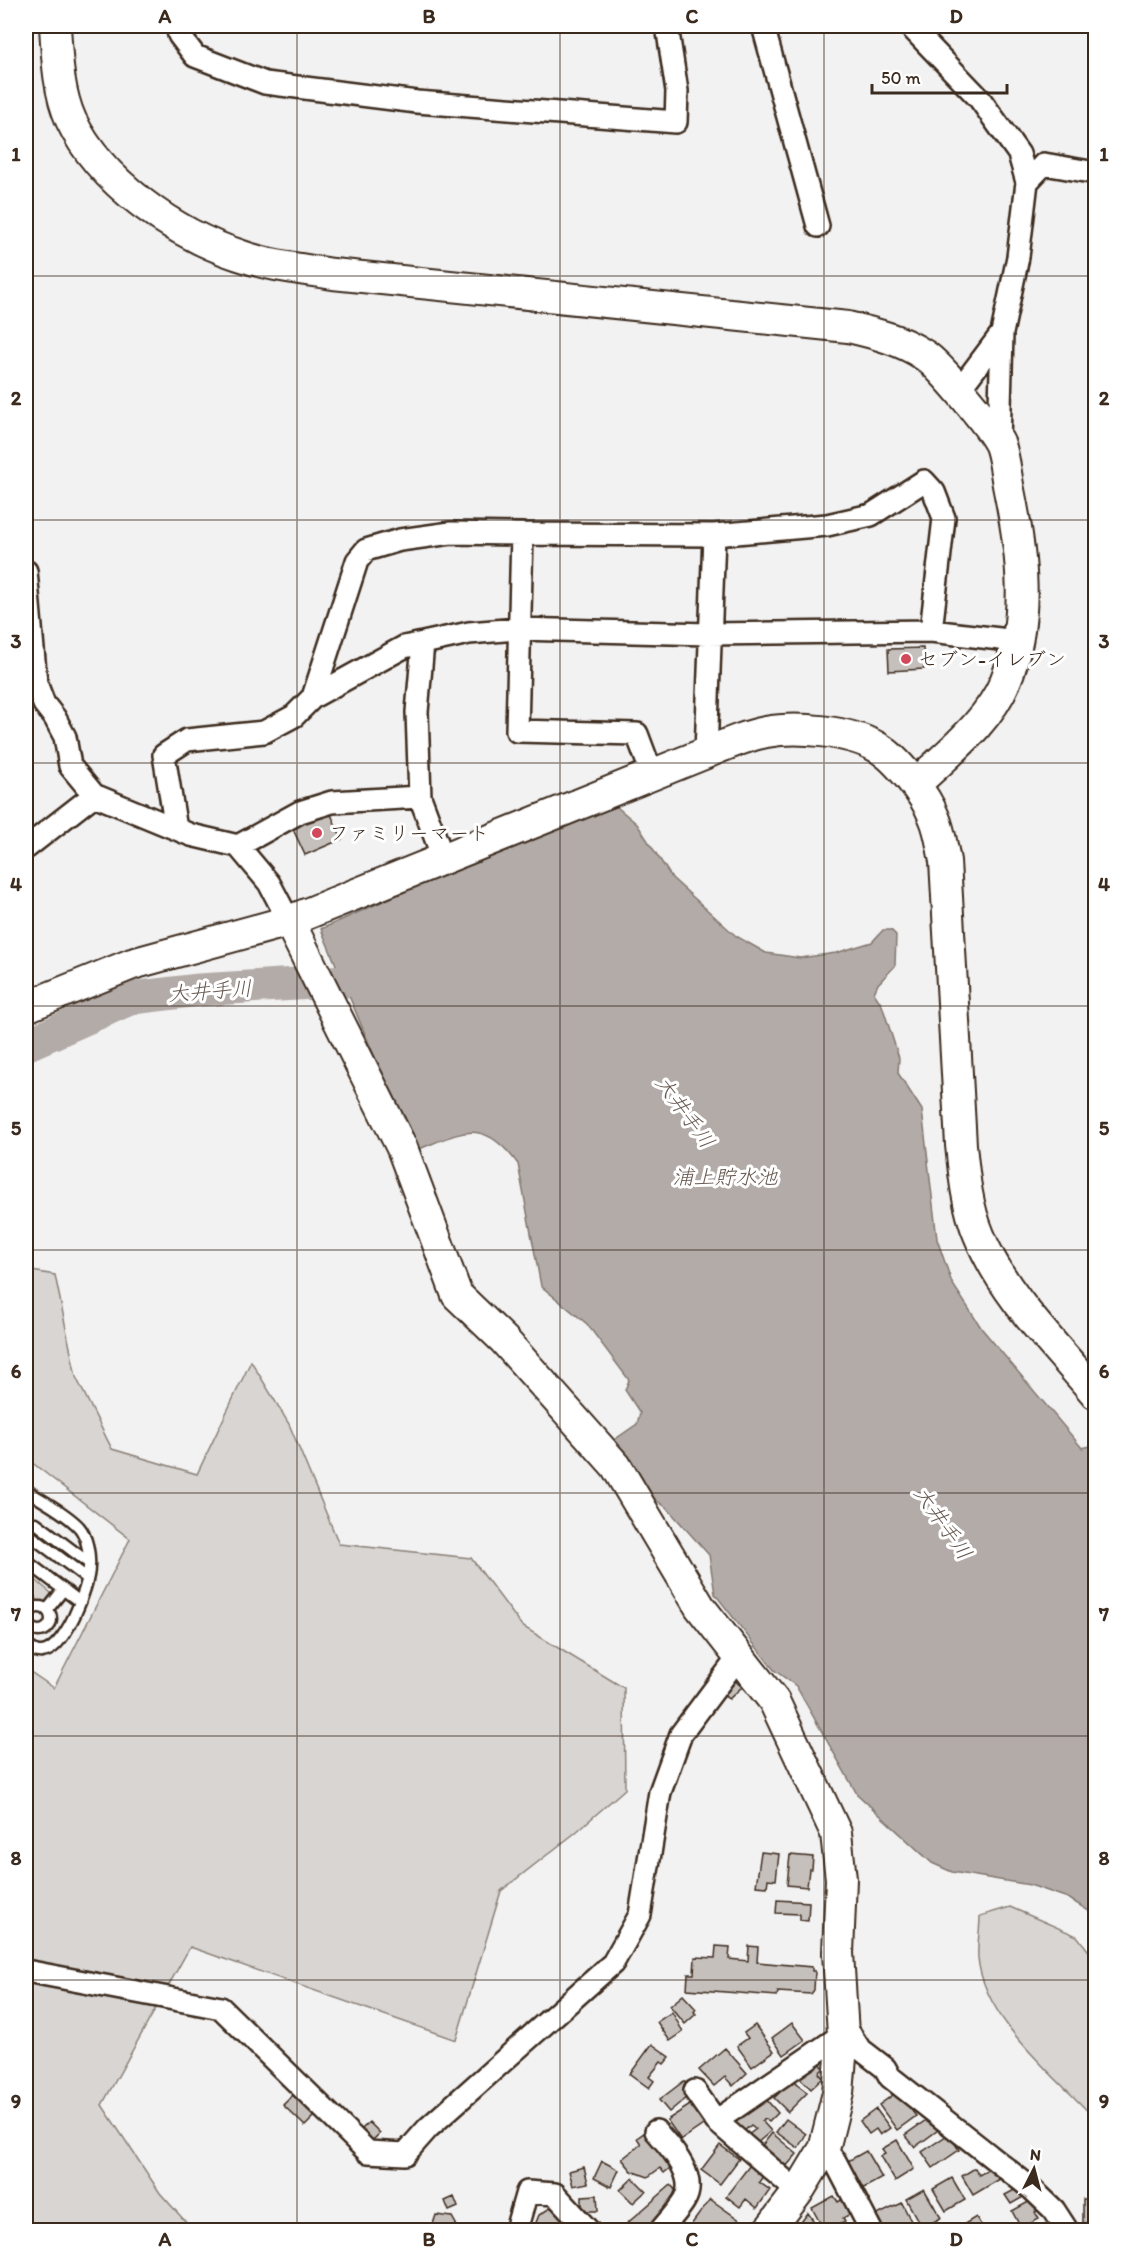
<svg xmlns="http://www.w3.org/2000/svg" width="1121" height="2256" viewBox="0 0 1121 2256" font-family="Itim,'Klee One',sans-serif">
<rect width="100%" height="100%" fill="#f3f2f2"/>
<filter id="ink" filterUnits="userSpaceOnUse"><feTurbulence type="fractalNoise" baseFrequency=".0167" numOctaves="2"/><feDisplacementMap in="SourceGraphic" scale="12" xChannelSelector="R" yChannelSelector="G"/><feConvolveMatrix kernelMatrix="1 2 1 2 8 2 1 2 1" color-interpolation-filters="sRGB"/></filter>
<g filter="url(#ink)">
<path fill="#d8d5d2" stroke="#8a8078" stroke-width="1.5" d="M26 1270 55 1275 76 1377 112 1449 197 1474 251 1361 289 1424 339 1544 471 1558 522 1626 624 1688 625 1789 575 1833 501 1891 456 2040 190 1947 102 2105 160 2193 193 2230H26V1669L54 1688 130 1539 26 1458Z
M26 1572 51 1593V1598L46 1605H34L26 1590Z
M1010 1907 1077 1936 1095 1959V2119C1055 2075 984 2021 978 1958 977 1944 980 1930 980 1916Z"/>
<path fill="#b2aba7" stroke="#827770" stroke-width="1.5" d="M617 807 637 824 672 878 736 936 766 953 800 958 836 953 872 942 883 930H891L896 935 895 966 878 984 874 993 882 1005 899 1058 898 1073 922 1110 937 1239 952 1283 982 1329 1082 1448 1095 1445V1915L1068 1898 1030 1885 952 1872 932 1863 857 1794 796 1686 774 1670 715 1594 709 1555 667 1508 643 1491 614 1440 637 1424 640 1413 625 1390 629 1380 587 1324 541 1286 518 1164C482 1115 461 1133 414 1151L321 929 558 823Z"/>
<g fill="none" stroke-linecap="round" stroke-linejoin="round">
<path stroke="#b2aba7" stroke-width="33" d="M26 1045 132 998 199 990 346 981 386 967"/>
</g>
<path fill="#c6c0bd" stroke="#3b2a1e" stroke-width="1.5" d="M923 648 924 669 889 671 888 649Z
M329 810 342 839 305 855 292 827Z
M732 1678 742 1687 729 1699 722 1695Z
M761 1852 779 1854 776 1880 768 1879 767 1887 756 1886Z
M790 1855 813 1857 812 1869H809L807 1887 787 1885Z
M777 1900 809 1902 808 1921 800 1920V1914L776 1913Z
M716 1946 730 1947 729 1959 748 1961 749 1946 758 1947 757 1962 812 1967V1971H815L814 1990 811 1994 778 1992 777 1996 687 1989 688 1974H694L695 1957 715 1958Z
M683 1995 696 2009 694 2012 696 2014 685 2024 670 2006Z
M672 2012 683 2032 670 2041 657 2022Z
M792 2023 805 2040 784 2055 772 2038Z
M755 2025 774 2051 752 2067 737 2046 748 2038 744 2033Z
M652 2044 670 2057 664 2064 661 2062 649 2077 654 2081 649 2088 630 2074Z
M725 2048 747 2073 733 2086 725 2077 714 2086 699 2070Z
M817 2060 824 2068 819 2073 823 2078 811 2089 799 2077Z
M793 2079 807 2093 788 2112 774 2098Z
M684 2081 693 2092 669 2112 659 2100Z
M897 2092 916 2116 897 2130 879 2105Z
M294 2094 316 2115 305 2126 283 2105Z
M764 2097 778 2113 769 2122 765 2119 762 2121 771 2131 756 2144 748 2135 756 2129 751 2125 743 2132 735 2123Z
M693 2103 706 2123 681 2140 667 2120Z
M876 2109 890 2128 880 2135 876 2129 869 2134 860 2121Z
M929 2118 938 2130 915 2147 905 2135Z
M786 2119 806 2134 798 2148 776 2132Z
M369 2122 380 2133 369 2144 358 2133Z
M648 2130 675 2164 664 2173 660 2168 648 2177 632 2171 622 2159 641 2144 637 2138Z
M772 2133 797 2154 784 2169 760 2148Z
M949 2134 959 2150 933 2168 922 2152Z
M897 2140 914 2169 895 2181 880 2156 885 2153 882 2149Z
M720 2145 739 2159 720 2184 701 2170Z
M866 2151 882 2178 862 2189 846 2162Z
M602 2161 619 2170 611 2187 594 2178Z
M750 2165 764 2175 759 2182 770 2190 757 2208 746 2199 740 2207 726 2196Z
M584 2167 588 2183 573 2186 569 2171Z
M993 2167 1000 2179 973 2195 962 2176 975 2168 979 2175Z
M633 2178 646 2191 633 2203 620 2190Z
M952 2178 965 2200 946 2211 933 2189Z
M671 2185 682 2198 645 2230H628L624 2226Z
M1020 2187 1025 2196 1011 2204 1005 2195Z
M924 2189 941 2218 931 2223 934 2228 929 2230H923L906 2199Z
M597 2195 598 2211H582V2196Z
M834 2196 838 2202 846 2197 854 2212 843 2218 845 2222 837 2226 840 2230H824L812 2208Z
M454 2197 458 2207 449 2211 445 2201Z
M564 2199 580 2223 568 2230H533L539 2215Z
M710 2199 741 2221 734 2230H699L691 2225Z
M1034 2199 1039 2210 1035 2212 1039 2219 1021 2228 1012 2211Z
M1083 2199H1096V2223H1083Z
M902 2203 912 2223 901 2230H880L873 2217Z
M808 2213 818 2227 812 2230H795Z
M436 2215 452 2217 456 2224 454 2230H431Z
M976 2217 984 2230H959L958 2228Z
M1053 2221 1057 2230H1031Z"/>
<g fill="none" stroke-linecap="round" stroke-linejoin="round">
<g stroke="#3b2a1e" stroke-width="15">
<path id="lane" d="M26 1490C42 1501 65 1512 79 1527 87 1536 90 1555 89 1567 89 1587 65 1650 42 1652 35 1653 31 1648 26 1645
M36 1523 89 1563
M27 1533 87 1578
M26 1561 80 1602
M26 1595 31 1604 27 1615
M27 1619a12 12 0 1 1 24 0a12 12 0 1 1-24 0Z
M47 1610 63 1590"/>
</g>
<g stroke="#3b2a1e" stroke-width="26">
<path id="street" d="M177 26 179 35 195 56 265 83 417 102 676 122 677 91 667 26
M763 26 818 226
M910 26 979 98 1019 154 1027 182 1018 257 1002 333 959 390
M1027 182 1044 164 1096 173
M999 444 1002 333
M26 571 36 683 44 704 55 718 65 737 70 766 94 795 191 835 238 846 269 883 289 921
M313 697 357 561 366 550 400 540 451 533 522 534
M706 753 714 535
M652 774 637 734 517 731 522 534 714 535 827 525 871 515 924 481 934 492 944 518 931 631
M176 829 164 755 187 740 264 732 294 716 313 697 404 647 423 643
M238 846 300 812 332 802 420 797
M26 848 94 795
M443 858 420 797 417 712 423 643 469 633 518 629 708 634 931 631 1017 641
M26 1971 221 2008 368 2152 405 2154 428 2128 613 1963 640 1915 660 1792 681 1734 740 1655
M843 2023 859 2048 885 2068 890 2077 1032 2189 1054 2210 1067 2230
M695 2091 716 2121 798 2192
M716 2121 843 2034
M656 2131C670 2147 699 2177 684 2201 678 2211 668 2221 661 2230
M824 2149 835 2161 871 2230
M516 2230 527 2192 555 2194 588 2230"/>
</g>
<g stroke="#3b2a1e" stroke-width="34">
<path id="secondary" d="M55 26C57 57 58 91 71 120 100 182 175 234 239 255 269 266 301 269 333 274L848 327C874 333 902 340 924 355 940 365 993 429 1000 445 1005 459 1006 476 1009 490 1022 553 1031 620 1005 682 988 723 947 754 916 784
M289 921 402 1148 457 1295 504 1340 616 1466 700 1607 774 1701 836 1833 841 1879 838 1953 843 2034 838 2093 824 2149 798 2192 769 2230
M26 1007 132 964 289 921 706 753C725 745 745 736 766 732 797 726 849 731 877 747 897 758 926 796 934 817 940 830 942 847 945 861L961 1145C964 1175 967 1207 979 1235 1003 1295 1055 1345 1096 1394"/>
</g>
<use href="#lane" stroke="#fff" stroke-width="10"/>
<use href="#street" stroke="#fff" stroke-width="21"/>
<use href="#secondary" stroke="#fff" stroke-width="30"/>
</g>
</g>
<path fill="none" stroke="#3b2a1e" stroke-width="1.5" stroke-opacity="0.55" d="M297 26V2230M560 26V2230M824 26V2230M26 276H1096M26 520H1096M26 763H1096M26 1006H1096M26 1250H1096M26 1493H1096M26 1736H1096M26 1980H1096"/>
<g fill="#d1495b" stroke="#fff" stroke-width="2">
<circle cx="906" cy="659" r="6"/>
<circle cx="317" cy="833" r="6"/>
</g>
<g text-anchor="middle" stroke-width="6" stroke-linejoin="round" paint-order="stroke">
<g font-size="20" fill="#3b2a1e" stroke="#fff" text-anchor="start">
<text x="918" y="666">セブン-イレブン</text>
<text x="329" y="840">ファミリーマート</text>
</g>
<g font-size="21" font-style="italic" fill="#65574e" stroke="#fff">
<text transform="translate(210 991) rotate(-4)" y="7">大井手川</text>
<text transform="translate(685 1112) rotate(54)" y="7">大井手川</text>
<text x="725" y="1184">浦上貯水池</text>
<text transform="translate(943 1523) rotate(55)" y="7">大井手川</text>
</g>
</g>
<rect width="1121" height="2256" fill="none" stroke="#fff" stroke-width="66"/>
<g transform="translate(1034 2169) rotate(6)" stroke="#ffffff" stroke-width="4.5" paint-order="stroke">
<path d="M0-4.5L10 22L0 15L-10 22Z" fill="#3b2a1e"/>
<text y="-9" font-size="16" font-weight="bold" text-anchor="middle" fill="#3b2a1e">N</text>
</g>
<path d="M872 84v9h135v-9" fill="none" stroke="#3b2a1e" stroke-width="3"/>
<text x="881" y="84" font-size="18" fill="#3b2a1e" stroke="#ffffff" stroke-width="4.5" paint-order="stroke">50 m</text>
<rect x="33" y="33" width="1055" height="2190" fill="none" stroke="#3b2a1e" stroke-width="2"/>
<g font-size="20" text-anchor="middle" font-weight="bold" fill="#3b2a1e">
<text x="165" y="23">A</text>
<text x="429" y="23">B</text>
<text x="692" y="23">C</text>
<text x="956" y="23">D</text>
<text x="16" y="161">1</text>
<text x="1104" y="161">1</text>
<text x="16" y="405">2</text>
<text x="1104" y="405">2</text>
<text x="16" y="648">3</text>
<text x="1104" y="648">3</text>
<text x="16" y="891">4</text>
<text x="1104" y="891">4</text>
<text x="16" y="1135">5</text>
<text x="1104" y="1135">5</text>
<text x="16" y="1378">6</text>
<text x="1104" y="1378">6</text>
<text x="16" y="1621">7</text>
<text x="1104" y="1621">7</text>
<text x="16" y="1865">8</text>
<text x="1104" y="1865">8</text>
<text x="16" y="2108">9</text>
<text x="1104" y="2108">9</text>
<text x="165" y="2246">A</text>
<text x="429" y="2246">B</text>
<text x="692" y="2246">C</text>
<text x="956" y="2246">D</text>
</g>
</svg>
